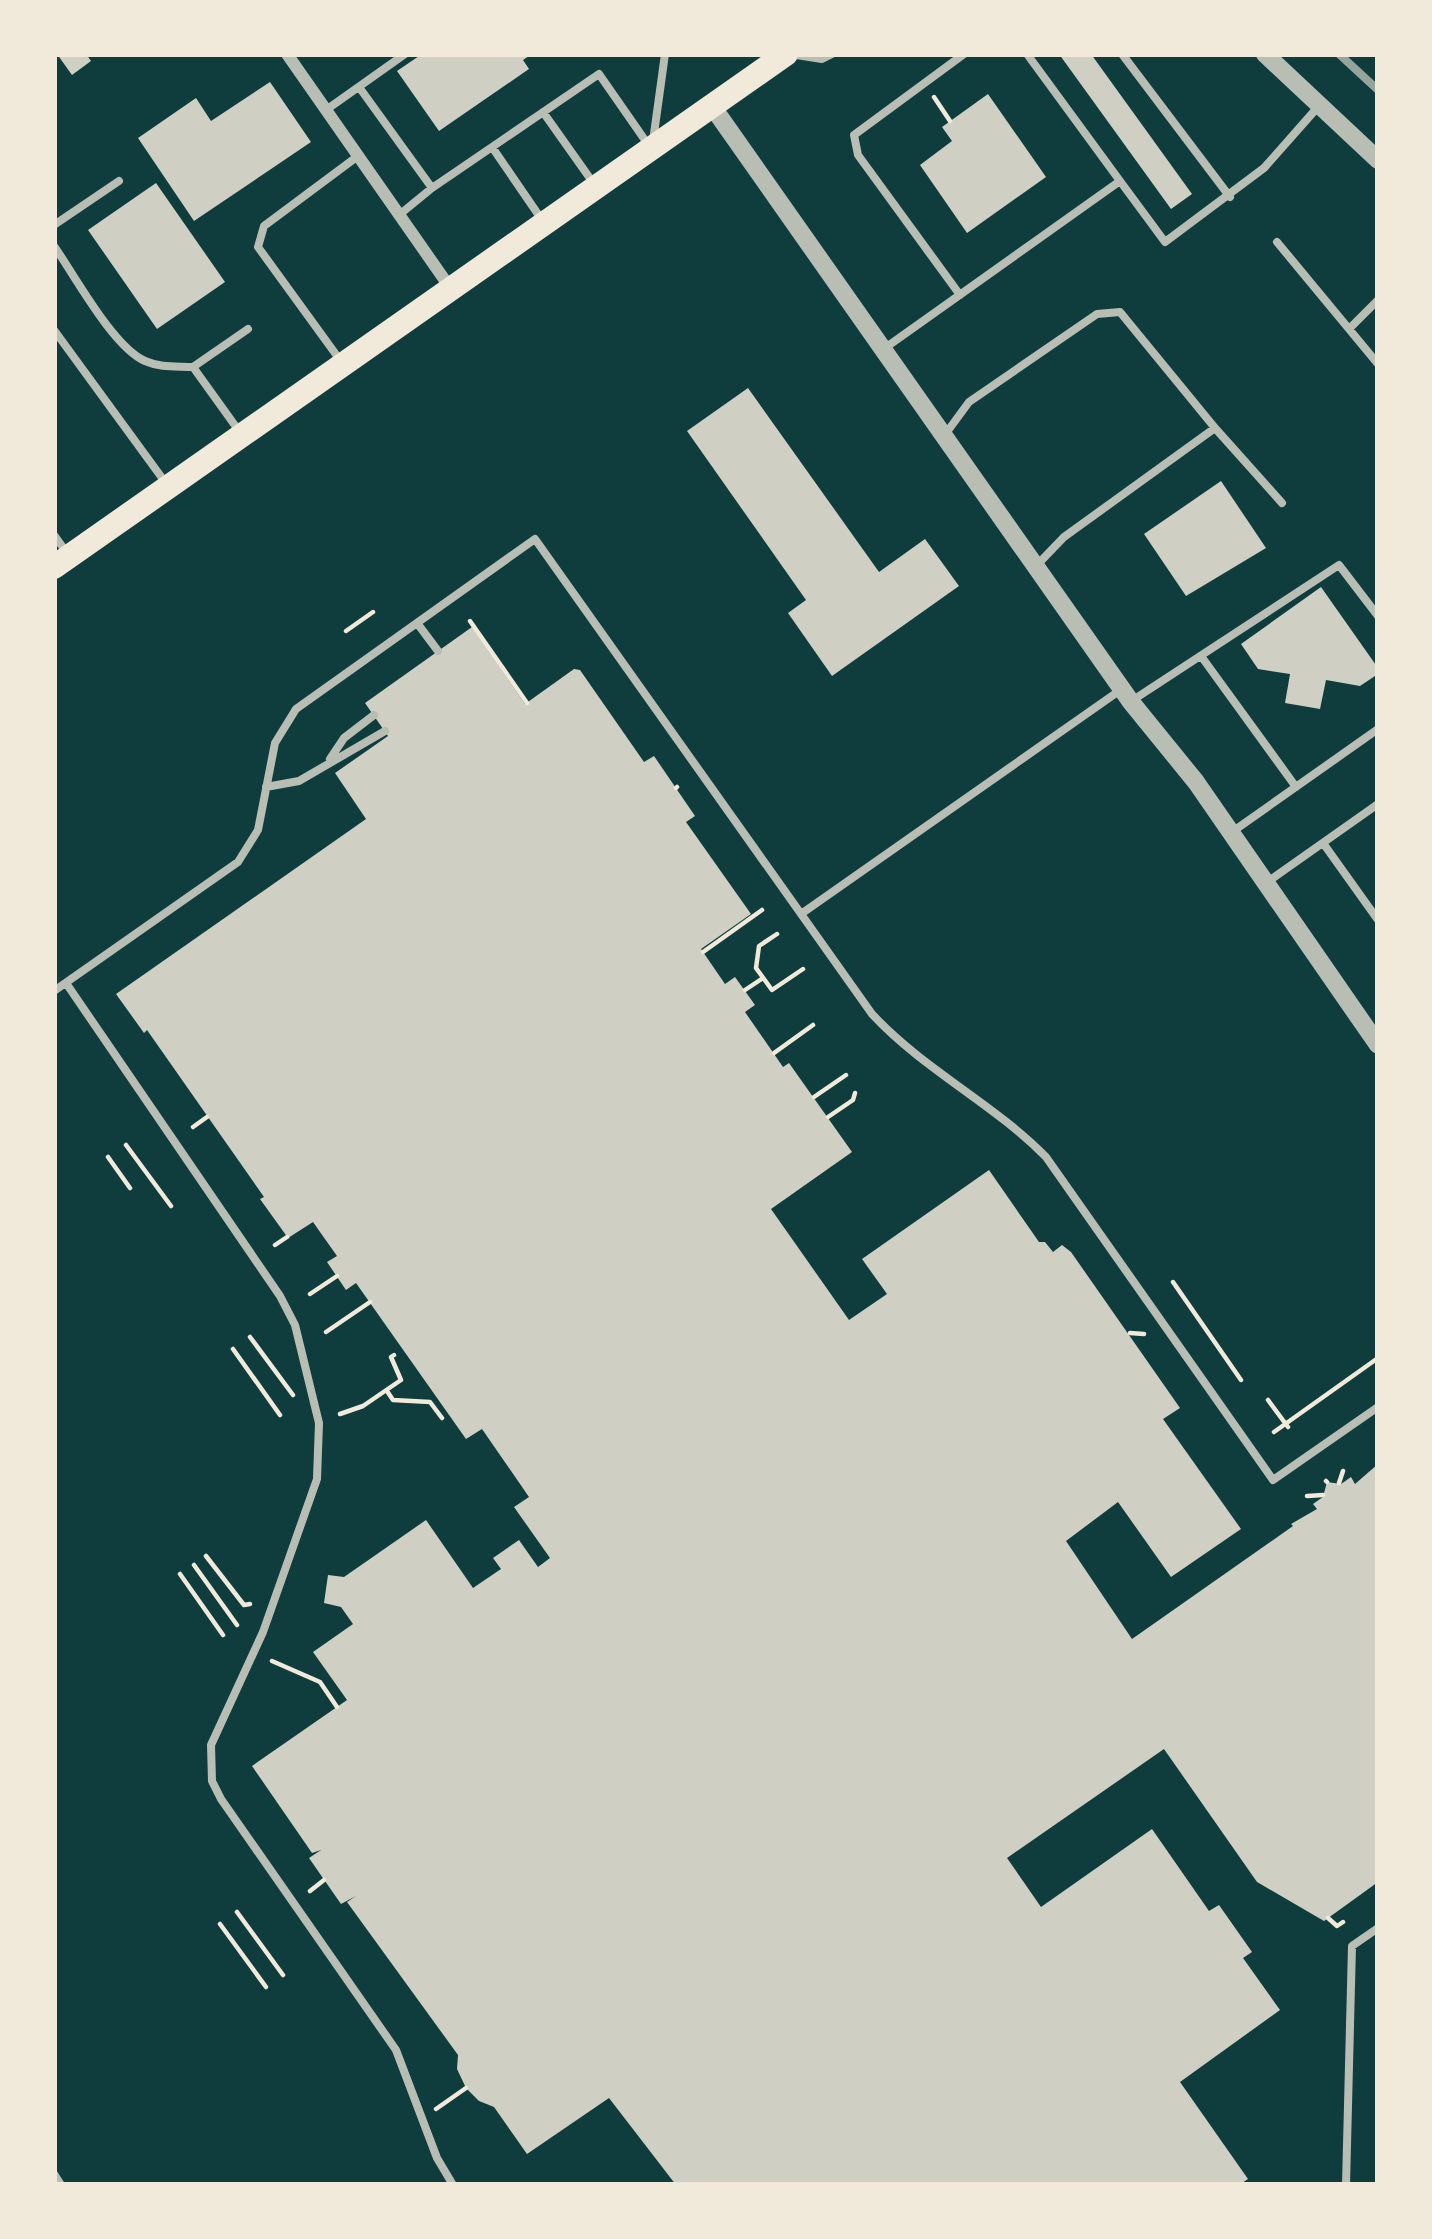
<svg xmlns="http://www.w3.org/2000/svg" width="1432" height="2239" font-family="'Times New Roman',serif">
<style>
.building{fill:#cfcfc3}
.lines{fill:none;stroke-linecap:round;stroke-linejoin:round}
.path{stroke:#f1e9da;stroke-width:4.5}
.service{stroke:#b8beb3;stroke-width:8}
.minor{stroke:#b8beb3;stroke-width:12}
.tertiary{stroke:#b8beb3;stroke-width:18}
.primary{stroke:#f1e9da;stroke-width:24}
.rail{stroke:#97a49c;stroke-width:8}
</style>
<rect width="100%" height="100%" fill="#0f3d3e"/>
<!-- building -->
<path class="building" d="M57,54H86L91,61L72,75Z
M422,54H532L523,60L529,69L439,131L397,71Z
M1059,54H1091L1192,194L1171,209Z
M270,82L311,142L194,221L138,138L196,98L211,121Z
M988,94L1046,177L967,233L920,165L952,141L942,127Z
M156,183L225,282L157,329L88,230Z
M748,388L879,572L925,539L959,586L832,676L788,613L806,600L687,431Z
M1221,481L1266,548L1186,596L1144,534Z
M1321,587L1378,668V674L1360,686L1326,680L1320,709L1285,703L1290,674L1258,669L1241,644Z
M472,627L525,704L574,669L580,670L644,762L654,756L695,816L686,822L751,914L701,949L725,984L735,977L755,1005L745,1012L783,1067L789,1063L852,1152L771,1209L849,1320L887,1294L862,1259L989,1170L1039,1242H1045L1053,1252L1062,1245L1071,1252L1180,1408L1163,1419L1241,1529L1171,1577L1118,1502L1066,1541L1132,1639L1293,1526L1291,1524L1317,1509L1313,1504L1323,1497L1327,1482L1341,1484L1351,1477L1355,1484L1378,1464V1882L1324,1921L1257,1882L1164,1749L1007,1858L1041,1907L1152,1829L1209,1911L1219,1905L1252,1952L1243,1958L1280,2010L1180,2082L1248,2179L1239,2185H676L609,2098L527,2154L494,2107L479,2101L466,2088L457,2069L458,2055L347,1902L356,1896L341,1904L309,1858L321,1850L312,1853L252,1766L347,1700L313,1652L353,1624L341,1607L324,1603L328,1575L344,1577L426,1520L473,1588L501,1569L493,1558L519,1540L538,1567L550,1558L514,1507L529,1497L482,1429L466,1439L356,1283L346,1290L327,1262L337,1256L313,1222L288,1238L260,1199L264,1197L147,1030L144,1033L116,994L366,819L335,773L388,736L365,703Z"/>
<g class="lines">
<!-- path -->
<path class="path" d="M934,97L950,121
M470,621L527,703
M346,631L373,612
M676,788L677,787
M777,934L759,946L756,968L772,990L803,969
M703,952L762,910
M745,990L763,978
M774,1053L813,1025
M814,1097L846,1075
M828,1117L853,1100L855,1093
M193,1127L207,1117
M126,1145L171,1206
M108,1157L130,1188
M275,1245L287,1237
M1173,1282L1241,1380
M310,1294L337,1276
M326,1332L370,1302
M1130,1333L1144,1334
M250,1337L293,1395
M233,1349L280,1415
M387,1391L393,1400L430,1402L442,1418
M1268,1400L1288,1427
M340,1414L363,1406L401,1380L391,1357L394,1355
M1274,1432L1378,1358
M1326,1481L1327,1482
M1339,1483L1343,1471
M1307,1496L1323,1495
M206,1556L244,1605L250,1604
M194,1565L237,1625
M180,1574L223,1635
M272,1661L320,1682L337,1707
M310,1891L324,1880
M237,1912L283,1975
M1328,1918L1337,1926L1343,1922
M220,1924L266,1987
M436,2109L466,2088"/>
<!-- service -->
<path class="service" d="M790,54L822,59L832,54
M1122,54L1230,197
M359,87L432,188L599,74L647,143
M326,110L405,54
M543,112L594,184
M653,141L665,54
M492,147L542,220
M1120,181L1165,242L1264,168L1317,108
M399,215L432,188
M54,225L119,181
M1277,242L1378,364
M54,246C75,276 113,347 145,361C161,368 176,366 193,367L239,431
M960,295L858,155L854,135L964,54
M1349,329L1378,300
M54,330L165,482
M885,348L1120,181L1027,54
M340,360L258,247L264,226L358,156
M193,367L248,329
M1215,428L1282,503
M944,436L969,402L1097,314L1120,312L1215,428L1064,537L1037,565
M54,535L67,553
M417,623L438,651
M1201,656L1296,787
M1133,700L1339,565L1378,616
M330,759L344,738L374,715
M266,787L299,781L385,731
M1232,832L1378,729
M1323,843L1378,920
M1266,883L1378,804
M801,914L1119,691
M66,983L280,1296L295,1325L319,1423L317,1479L263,1632L211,1745L212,1781L221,1799L396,2050L437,2158L453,2185
M54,991L238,862L258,830L275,743L296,709L535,539L872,1014C924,1070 993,1103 1046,1157L1273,1480L1378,1407
M54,2174L61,2185
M1346,2185L1352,1946L1378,1928"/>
<!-- minor -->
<path class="minor" d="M287,54L451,289"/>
<!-- tertiary -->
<path class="tertiary" d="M1265,54L1378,160
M712,106L1131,702L1196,782L1378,1045"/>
<!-- primary -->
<path class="primary" d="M54,567L786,54"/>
<!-- rail -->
<path class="rail" d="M1339,54L1378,90"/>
</g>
<!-- border -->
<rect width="1432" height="2239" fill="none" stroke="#f1e9da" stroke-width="114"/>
</svg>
